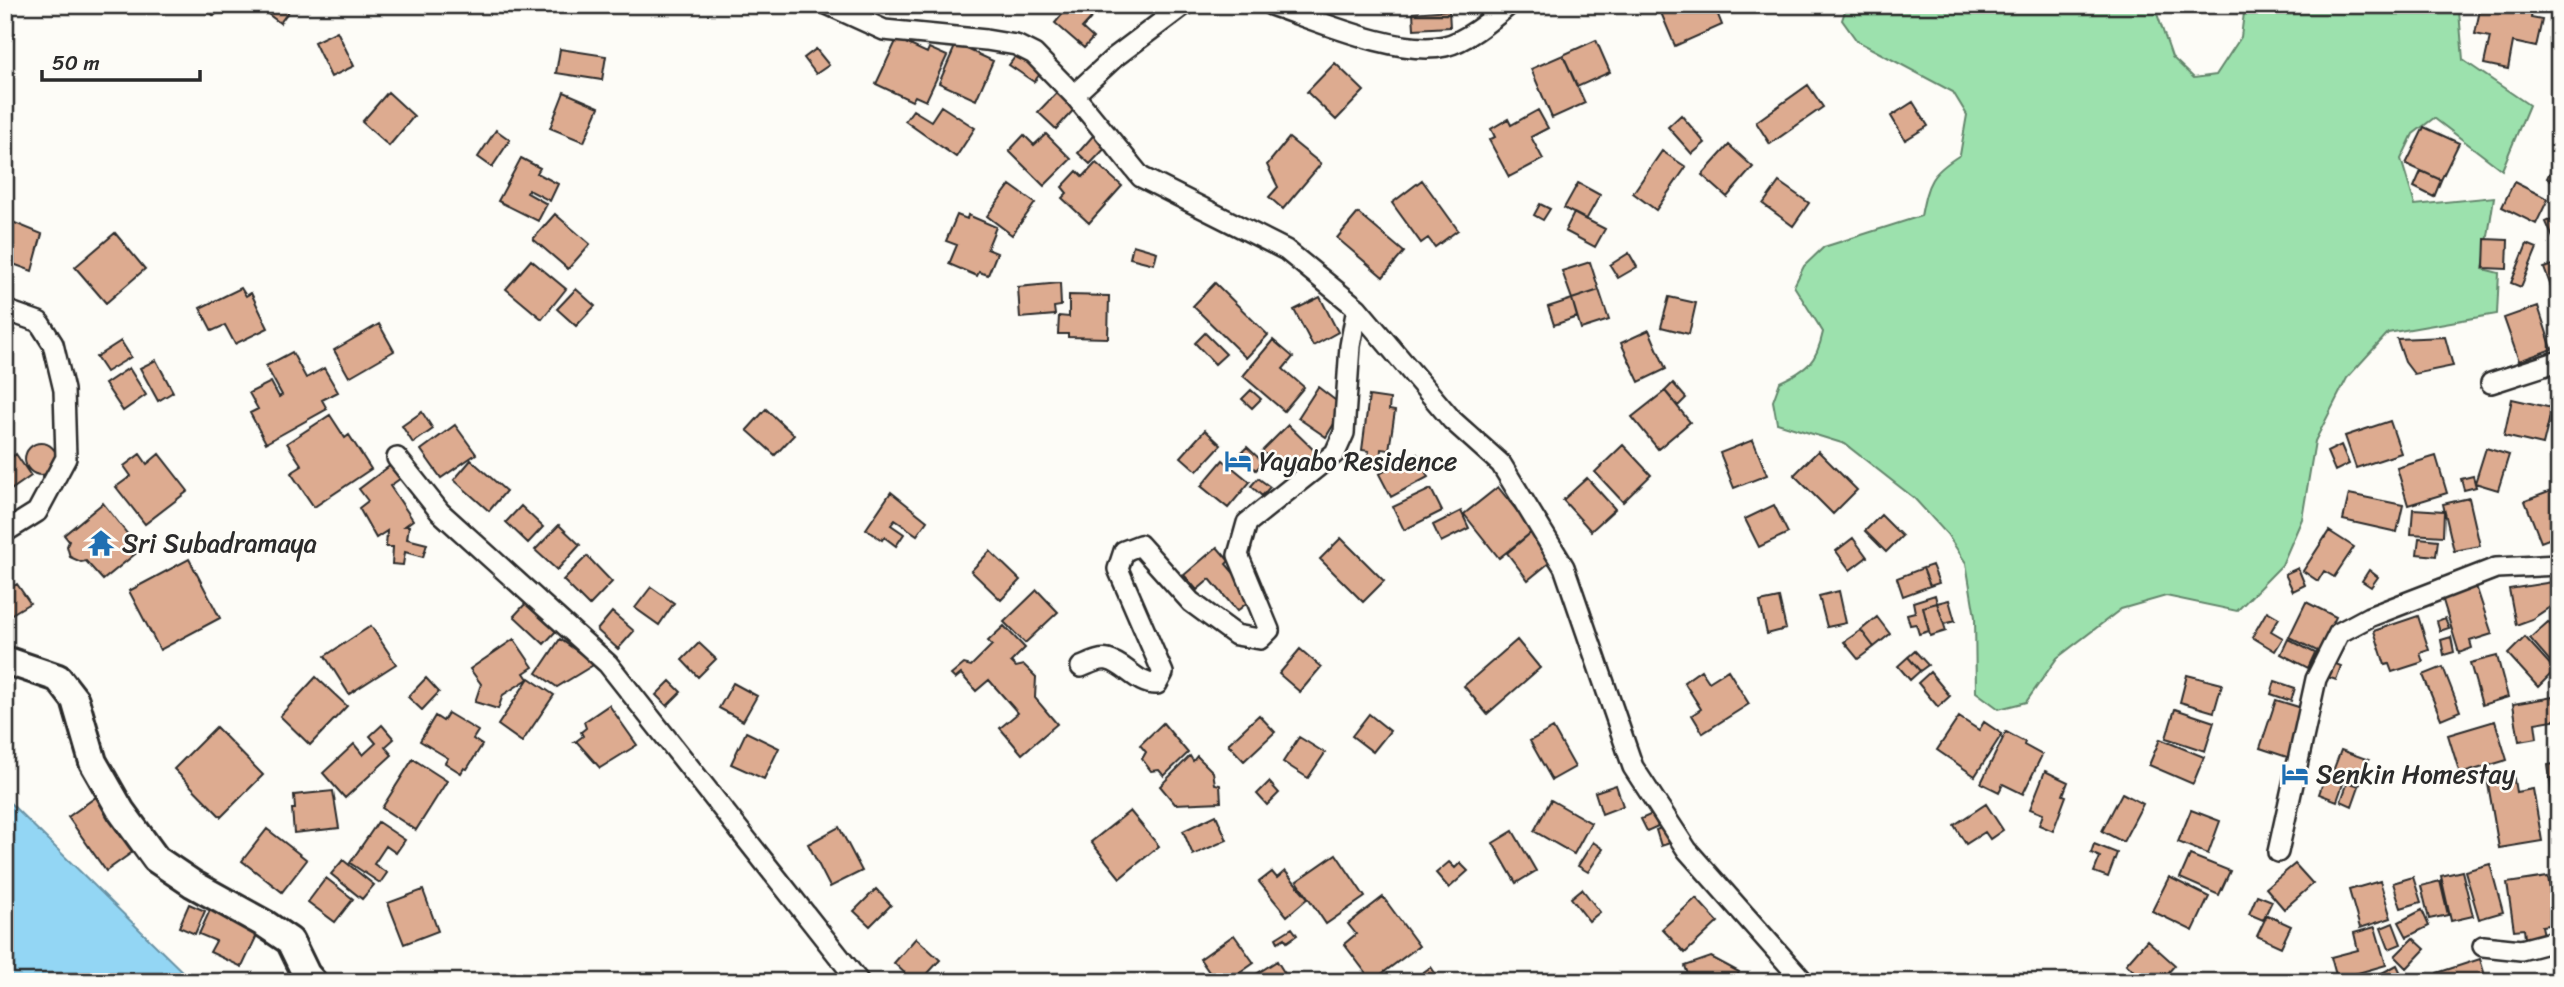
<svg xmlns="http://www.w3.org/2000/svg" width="2564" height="987" font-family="Sriracha,sans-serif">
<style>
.green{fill:#9ce1ad;stroke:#64866c;stroke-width:2}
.water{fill:#93d6f4;stroke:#6992a4;stroke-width:2}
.building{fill:#ddab90;stroke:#2b2b2b;stroke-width:2}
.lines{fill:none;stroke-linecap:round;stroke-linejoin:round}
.street-casing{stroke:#2b2b2b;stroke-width:24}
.secondary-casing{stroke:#2b2b2b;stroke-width:32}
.street{stroke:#fdfcf7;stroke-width:19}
.secondary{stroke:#fdfcf7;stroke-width:26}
.labels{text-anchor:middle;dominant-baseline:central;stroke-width:5;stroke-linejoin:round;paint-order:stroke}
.poi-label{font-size:26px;fill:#2b2b2b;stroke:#fdfcf7;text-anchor:start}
</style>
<rect width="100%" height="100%" fill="#fdfcf7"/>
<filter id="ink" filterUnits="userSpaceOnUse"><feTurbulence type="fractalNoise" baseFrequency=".0143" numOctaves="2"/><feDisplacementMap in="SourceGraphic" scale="14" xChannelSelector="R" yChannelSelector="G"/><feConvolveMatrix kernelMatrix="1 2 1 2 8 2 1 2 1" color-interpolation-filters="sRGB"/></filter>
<g filter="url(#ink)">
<!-- green -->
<path class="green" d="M1847,5H2154L2172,57L2194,78L2216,75L2241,37L2245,5H2463L2459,11L2463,60L2529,105L2502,170L2434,118L2413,134L2401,159L2415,205L2494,197L2483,269L2499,273L2497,314L2388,333L2347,378L2315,441L2302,519L2282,565L2237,611L2166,596L2121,609L2057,658L2026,702L1999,709L1976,692L1975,617L1966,563L1947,534L1914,498L1845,444L1777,423L1773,401L1780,382C1808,368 1816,364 1823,332L1794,286L1804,266L1824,247L1921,216C1928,181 1930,174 1960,155L1967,115L1953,92L1857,41L1842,20Z"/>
<!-- water -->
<path class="water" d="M5,798L193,982H5Z"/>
<!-- building -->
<path class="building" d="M203,5H224L214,16Z
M256,5H293L280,23Z
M976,5H1005V9L976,8Z
M1070,5H1082L1094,15L1082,28L1093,38L1084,48L1055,23Z
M1666,5H1714L1722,25L1675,46L1659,8Z
M2481,5H2533L2531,18L2542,20L2536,47L2513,42L2508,69L2484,64L2490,37L2475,34Z
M1449,10L1450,27L1414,29L1413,13Z
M337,31L354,66L331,77L314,42Z
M897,39L927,53L929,48L947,56L926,101L915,96L912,101L876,84Z
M1596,40L1610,72L1577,87L1563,55Z
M956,44L993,61L976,100L939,83Z
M560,49L606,56L602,80L556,73Z
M816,49L829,65L816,74L804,58Z
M1021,49L1045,67L1034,82L1009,65Z
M1563,55L1585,103L1552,118L1531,69Z
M1335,63L1364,91L1336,120L1307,92Z
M1808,85L1823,107L1770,144L1756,122Z
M1061,88L1079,104L1056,129L1038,112Z
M388,92L414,116L389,146L362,122Z
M564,92L599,107L584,142L550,128Z
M1913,102L1928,126L1905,140L1891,116Z
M941,106L975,128L956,157L905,121L913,110L931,121Z
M1538,110L1548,128L1531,137L1543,159L1509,177L1489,140L1495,137L1491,129L1508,119L1511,125Z
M1681,115L1705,143L1692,154L1668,127Z
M2424,127L2459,143L2441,180L2406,164Z
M496,130L510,140L492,167L478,157Z
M1098,130L1111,142L1090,164L1078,153Z
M2556,131H2559V184L2547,178L2558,156Z
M1046,134L1071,159L1044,186L1009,151L1024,135L1034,145Z
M1289,138L1321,164L1283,209L1269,197L1278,187L1267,165Z
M2556,139L2558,156L2551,157L2550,140Z
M1729,145L1753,167L1727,197L1702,175Z
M1662,151L1686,167L1656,210L1633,193Z
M521,158L540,168L537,173L558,184L550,201L529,190L527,193L547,204L538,221L498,201Z
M1096,163L1122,186L1089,223L1062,198L1067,193L1062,187L1077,171L1083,177Z
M2421,171L2441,180L2434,197L2414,187Z
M1422,180L1458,230L1435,247L1428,238L1421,243L1392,203Z
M1779,182L1809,203L1793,226L1763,204Z
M2514,182L2548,199L2536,224L2502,207Z
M1578,183L1600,195L1586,220L1564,208Z
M1010,185L1035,203L1012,235L987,216Z
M1540,204L1550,209L1543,220L1534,215Z
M1358,213L1404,252L1383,277L1337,238Z
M1574,213L1605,229L1595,247L1565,231Z
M555,214L590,244L568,269L533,239Z
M957,215L967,219L968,215L996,227L987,249L997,253L988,275L979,272L977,276L949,264L957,245L946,241Z
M2559,216V237L2554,240L2546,222Z
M5,219L42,234L32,271L5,261Z
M115,233L145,269L106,303L75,267Z
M2485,239L2508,240L2507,269L2484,268Z
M2527,244L2537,248L2521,287L2511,283Z
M1133,245L1157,252L1154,264L1130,258Z
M1629,253L1637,267L1618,278L1610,265Z
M531,260L566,289L542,319L506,289Z
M1590,262L1599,290L1572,299L1562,271Z
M2559,263V308L2544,268Z
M1060,283L1061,306L1054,307L1055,315L1020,318L1018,287Z
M1215,283L1268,335L1246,358L1193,306Z
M241,288L246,296L251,293L268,328L235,344L225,325L212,331L200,308Z
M576,289L595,306L576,326L557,309Z
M1599,290L1609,320L1581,329L1572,299Z
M1069,295L1109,296L1108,338L1068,337V334H1058L1059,316L1069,317Z
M1320,297L1338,332L1313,346L1294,310Z
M1669,297L1696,303L1689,334L1661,327Z
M1572,299L1577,317L1554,325L1548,307Z
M2538,306L2552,349L2519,361L2504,318Z
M379,324L394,351L349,377L334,350Z
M1649,330L1666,369L1639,382L1621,343Z
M1205,333L1226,354L1215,364L1195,343Z
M2445,337L2453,366L2414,374L2405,362L2397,339Z
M1273,340L1293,357L1283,369L1304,387L1284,411L1243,376Z
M121,341L131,357L106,372L96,357Z
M292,352L306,378L324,368L338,392L322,400L327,409L266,443L250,413L258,409L249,393L271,382L279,397L282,395L266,366Z
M156,360L173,392L158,401L140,368Z
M129,368L146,395L123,411L105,384Z
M2557,380H2559V415L2555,411L2553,393Z
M1673,383L1686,398L1678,406L1665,391Z
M1318,387L1344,407L1326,437L1298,418Z
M1251,390L1261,399L1252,408L1242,399Z
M1665,391L1690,422L1658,449L1632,417Z
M1369,396L1390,399L1389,410L1395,411L1389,450L1381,449L1380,461L1367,460L1369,451L1362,450Z
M2512,399L2552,408L2543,445L2504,436Z
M766,409L794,435L775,455L747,430Z
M422,412L433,429L413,443L402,426Z
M330,415L345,438L349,435L371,469L314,507L291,473L302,466L287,443Z
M2390,421L2401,453L2356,468L2345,436Z
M455,425L476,454L441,478L421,450Z
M1288,425L1320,456L1294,483L1262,451Z
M1205,430L1221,445L1197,471L1181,457Z
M1753,440L1767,475L1734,488L1720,453Z
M25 459a16 16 0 1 1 32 0a16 16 0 1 1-32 0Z
M1623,445L1651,475L1623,502L1595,472Z
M2341,445L2349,464L2335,471L2327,452Z
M1247,447L1263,462L1256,470L1239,455Z
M2486,448L2509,455L2498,490L2475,483Z
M1818,451L1857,490L1833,514L1794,475Z
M16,454L31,476L5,494V462Z
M140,454L147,464L159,454L188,491L145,524L116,487L131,476L124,466Z
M1417,454L1428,477L1391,497L1379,474Z
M2436,456L2447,493L2408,505L2397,468Z
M471,460L506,491L489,511L454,480Z
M1223,460L1250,482L1228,508L1201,486Z
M391,465L401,478L390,486L413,520L405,526H409L407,539L427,544L423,557L405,552L403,565L392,564L393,547H386L387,531L376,538L359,508L368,501L359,489Z
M2473,476L2476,487L2464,490L2461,479Z
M1258,478L1270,487L1262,496L1251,486Z
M1587,478L1615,509L1591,531L1563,500Z
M1498,487L1533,531L1499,558L1464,514Z
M2559,488V535L2541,542L2525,501Z
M1431,489L1442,511L1404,530L1393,507Z
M891,492L927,521L917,535L895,520L891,525L904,534L896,546L884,537L882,540L866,529Z
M2349,494L2403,505L2397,532L2343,520Z
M2469,498L2480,546L2454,551L2443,504Z
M103,503L140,550L103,580L86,561L81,562L70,557L67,546L69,541L64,535Z
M1774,505L1788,533L1759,547L1745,519Z
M521,506L543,527L528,543L506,522Z
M2413,509L2444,511L2443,536L2411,534Z
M1461,511L1469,528L1441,542L1433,525Z
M1881,515L1902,536L1886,552L1865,531Z
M559,525L580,545L557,570L535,550Z
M1533,531L1555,558L1528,580L1507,553Z
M2329,531L2354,547L2334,577L2324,571L2318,581L2303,571Z
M1341,538L1384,581L1363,602L1320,559Z
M1853,538L1867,557L1850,570L1836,551Z
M2419,538L2438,540L2436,556L2417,554Z
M1217,547L1229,561L1226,564L1254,597L1237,611L1210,579L1197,590L1184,575Z
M990,551L1020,580L1001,600L971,571Z
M587,556L612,582L589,606L563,580Z
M189,559L220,618L160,650L129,591Z
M1932,565L1939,583L1930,586L1923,568Z
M1923,568L1930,586L1903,596L1897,578Z
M2298,568L2305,585L2293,591L2285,574Z
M2369,570L2378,577L2371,587L2362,581Z
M2559,581V601L2532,619L2516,625L2509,589Z
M2475,583L2492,634L2470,641L2472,648L2459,653L2441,594Z
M17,584L30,603L10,615L5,608V591Z
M651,587L674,603L659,625L635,608Z
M1037,590L1058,612L1025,643L1004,622Z
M1839,591L1846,623L1827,627L1819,596Z
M1935,595L1937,603L1923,607L1929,631L1919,634L1916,624L1910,625L1907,614L1915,612L1913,602Z
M1779,598L1786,629L1767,634L1760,602Z
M1949,600L1955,621L1944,624L1937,603Z
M527,602L557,630L544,644L514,616Z
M2306,602L2336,617L2319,652L2289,637Z
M1937,603L1946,631L1930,636L1923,607Z
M2267,611L2279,618L2271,631L2283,638L2275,651L2252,637Z
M612,612L634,631L618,649L597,630Z
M2418,616L2429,650L2420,653L2423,662L2392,672L2389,664L2385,665L2374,631Z
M1877,617L1890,634L1874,647L1861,630Z
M2445,618L2449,628L2440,631L2437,621Z
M2548,622L2559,635V664L2555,667L2530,638Z
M371,626L396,664L349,694L325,656Z
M1004,626L1025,648L1011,662L1016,667L1024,665L1036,677L1035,698L1057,724L1022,754L1000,728L1018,713L989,680L976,691L961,674L955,679L951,675L964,664L971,666L992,645L988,641Z
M1861,630L1874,647L1858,659L1844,642Z
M2451,637L2454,652L2444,655L2441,640Z
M2525,637L2555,670L2538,687L2508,654Z
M514,639L533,667L524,673L528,679L503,695L498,709L475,702L481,684L470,669Z
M560,639L595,664L557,687L537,673Z
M2288,639L2315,653L2308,668L2281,654Z
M1517,640L1540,668L1487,714L1464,686Z
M699,643L716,659L698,677L682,660Z
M1300,649L1321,667L1300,692L1279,674Z
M1915,651L1928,665L1920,671L1908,657Z
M2497,656L2508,697L2482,705L2470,663Z
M1908,657L1920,671L1910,680L1898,666Z
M2328,661L2341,666L2336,680L2322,675Z
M2443,667L2460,711L2441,719L2423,675Z
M1701,670L1709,682L1728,670L1749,704L1703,733L1692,715L1701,709L1684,682Z
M1930,672L1950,696L1938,707L1918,683Z
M2187,675L2222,684L2214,712L2180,702Z
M316,677L347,706L310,745L280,716Z
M426,678L439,692L422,710L408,697Z
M529,678L554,695L522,742L498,725Z
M670,681L681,692L667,706L656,695Z
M2275,681L2295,688L2291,701L2271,694Z
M733,683L757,696L743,721L719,708Z
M2559,696V719L2535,723L2537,738L2519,741L2513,704Z
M2276,700L2305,709L2290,758L2260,748Z
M609,705L637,745L600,768L577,742H575L583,736L581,732L586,728L584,722Z
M2175,709L2214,722L2205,751L2166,738Z
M448,713L478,731L473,739L482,745L467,769L464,768L461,773L445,763L448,758L420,741L435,716L443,721Z
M1369,714L1390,731L1373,752L1352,736Z
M1259,715L1275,732L1244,761L1228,744Z
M1959,717L1979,730L1984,722L2002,734L1975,776L1937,750Z
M2495,721L2507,760L2460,774L2448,735Z
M1163,723L1188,753L1164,776L1159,770L1151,771L1142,759L1146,752L1140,745Z
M382,725L394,739L385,747L392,755L345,798L323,773L354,744L363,755L376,743L370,736Z
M216,727L263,775L221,817L174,769Z
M1553,728L1575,767L1552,780L1530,741Z
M746,732L779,748L764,779L731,764Z
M2006,732L2025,742L2024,745L2042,755L2023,794L2003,784L1999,792L1981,783Z
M1299,737L1325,753L1308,778L1283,762Z
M2160,739L2204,757L2193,784L2149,765Z
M2341,750L2369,760L2360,784L2345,778L2337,801L2319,794L2328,769L2333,771Z
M1190,756L1193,761L1197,756L1213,772L1215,784L1220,785L1221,802L1175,804L1160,786Z
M413,759L447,781L416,830L382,808Z
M2559,763V822L2556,823L2548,765Z
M2045,771L2068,782L2063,795L2066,796L2053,831L2039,825L2043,814L2030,809Z
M2513,774L2516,792L2533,789L2542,841L2499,848L2487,778Z
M1269,782L1279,793L1267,805L1257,794Z
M2348,782L2359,786L2352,806L2341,801Z
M1616,785L1623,806L1602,814L1595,792Z
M333,791L339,828L294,833L292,809H295L294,795Z
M103,792L141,846L106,871L68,817Z
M2122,793L2143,804L2123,842L2102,831Z
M1551,800L1591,823L1574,854L1534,831Z
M1986,804L2003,830L1990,839L1985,832L1966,844L1954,825Z
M2191,810L2220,821L2208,854L2178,842Z
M1130,811L1159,846L1120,878L1091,842Z
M1652,814L1658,826L1647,831L1641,819Z
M1216,815L1227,840L1193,855L1183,831Z
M378,822L405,840L396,853L386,846L374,864L387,873L380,883L350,863Z
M1670,824L1676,841L1661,846L1656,830Z
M839,827L862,871L830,887L808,844Z
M267,829L307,860L282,892L242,861Z
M1513,831L1536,871L1516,883L1493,843Z
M1593,842L1603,849L1588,872L1578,866Z
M2094,844L2117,853L2108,877L2094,872L2100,857L2091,853Z
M1336,854L1365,897L1326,924L1297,881Z
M2190,855L2230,871L2219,895L2180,878Z
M343,860L374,885L362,899L331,874Z
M1449,862L1455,868L1460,863L1468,871L1449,888L1436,873Z
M2295,864L2313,884L2284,909L2266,888Z
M2490,864L2503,912L2479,919L2465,871Z
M1285,871L1308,898L1287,916L1259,882L1272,872L1277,878Z
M2462,871L2473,916L2451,921L2441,876Z
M2169,877L2209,897L2193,931L2152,911Z
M2413,877L2421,902L2401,908L2393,883Z
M2548,877L2556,924L2542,926L2544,935L2525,938L2524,929L2514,930L2507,883Z
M326,878L353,899L335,922L308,902Z
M2380,881L2391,918L2360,928L2349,890Z
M2440,881L2448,915L2429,919L2421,886Z
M876,889L891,905L870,926L854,911Z
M1582,889L1600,912L1589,921L1571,898Z
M423,890L438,931L404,944L388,903Z
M2257,895L2272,901L2263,920L2249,914Z
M1383,897L1419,946L1372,981L1344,944L1356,934L1348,924Z
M1696,898L1718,922L1685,953L1662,929Z
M189,904L205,911L195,934L179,927Z
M210,910L258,933L242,967L210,952L216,941L199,934Z
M2422,910L2429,926L2407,937L2399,922Z
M2267,915L2291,926L2281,947L2257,936Z
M2393,923L2401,944L2389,949L2381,928Z
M2375,927L2386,965L2337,979L2331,957L2358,950L2354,933Z
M1292,928L1297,935L1287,942L1285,938L1278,942L1276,938Z
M1234,935L1254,963L1227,982H1216L1200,959Z
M916,938L940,960L920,982H914L894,963Z
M2413,938L2425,949L2407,968L2395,956Z
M2147,940L2175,965L2160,982H2146L2126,964Z
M1711,957L1739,972L1734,982H1691L1685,966Z
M2480,959L2487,982H2440L2437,973Z
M1277,961L1290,982H1244Z
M2397,965L2405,982H2365Z
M1431,967L1441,982H1409Z"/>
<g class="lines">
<defs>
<path id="street" d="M829,5L884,30L986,40L1016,45L1034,54L1074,95L1141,177L1286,250L1357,308L1452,420L1501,464L1564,567L1633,767L1687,850L1804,982
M1271,5C1316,20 1400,57 1445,46C1467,41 1492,19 1509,5
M1074,95L1115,57L1184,5
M5,310L39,322L53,344L64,390L66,458L37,512L5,532
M2491,383L2559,361
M397,458L440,512L608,664L859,982
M1081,667C1089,664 1099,658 1108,660C1126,664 1137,685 1157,684L1163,673L1118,569L1124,551L1140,545L1191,602L1236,635L1260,639L1269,630L1238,555L1247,523L1335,453L1344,433L1350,346L1357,308
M2278,852L2316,679L2339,633L2369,617L2496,568L2559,565
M2483,946L2521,950L2559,940"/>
<path id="secondary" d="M5,660L58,678L75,700L93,762L121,811L156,859L193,884L265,924L290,941L306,974L313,982"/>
</defs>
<!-- street casing -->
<use href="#street" class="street-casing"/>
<!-- secondary casing -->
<use href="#secondary" class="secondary-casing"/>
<!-- street -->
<use href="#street" class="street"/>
<!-- secondary -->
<use href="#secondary" class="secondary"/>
</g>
</g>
<!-- icons -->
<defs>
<symbol id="hotel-bare" viewBox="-9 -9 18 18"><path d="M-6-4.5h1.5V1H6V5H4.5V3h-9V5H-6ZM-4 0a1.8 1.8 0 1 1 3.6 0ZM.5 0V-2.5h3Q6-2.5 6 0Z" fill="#1f6fb2" stroke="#fdfcf7" stroke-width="2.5" paint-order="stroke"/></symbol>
<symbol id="temple-bare" viewBox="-9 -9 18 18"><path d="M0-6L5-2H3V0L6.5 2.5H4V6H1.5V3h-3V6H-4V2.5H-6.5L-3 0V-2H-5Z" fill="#1f6fb2" stroke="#fdfcf7" stroke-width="2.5" paint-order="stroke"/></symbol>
</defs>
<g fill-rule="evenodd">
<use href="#hotel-bare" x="1219" y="442" width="38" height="38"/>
<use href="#temple-bare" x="82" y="524" width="38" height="38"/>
<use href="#hotel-bare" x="2276" y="755" width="38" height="38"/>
</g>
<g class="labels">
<!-- poi labels -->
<g class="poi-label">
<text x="1259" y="461">Yayabo Residence</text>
<text x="122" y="543">Sri Subadramaya</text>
<text x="2316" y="774">Senkin Homestay</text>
</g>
</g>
<!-- margin -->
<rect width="2564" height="987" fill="none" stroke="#fdfcf7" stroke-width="28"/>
<rect x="14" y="14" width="2536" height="959" fill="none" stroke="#2b2b2b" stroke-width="2.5" filter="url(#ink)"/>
<!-- scale -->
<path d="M42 70v10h158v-10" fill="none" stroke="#2b2b2b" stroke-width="3.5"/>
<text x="52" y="70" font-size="21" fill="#2b2b2b" stroke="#fdfcf7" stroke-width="5" paint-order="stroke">50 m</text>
</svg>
